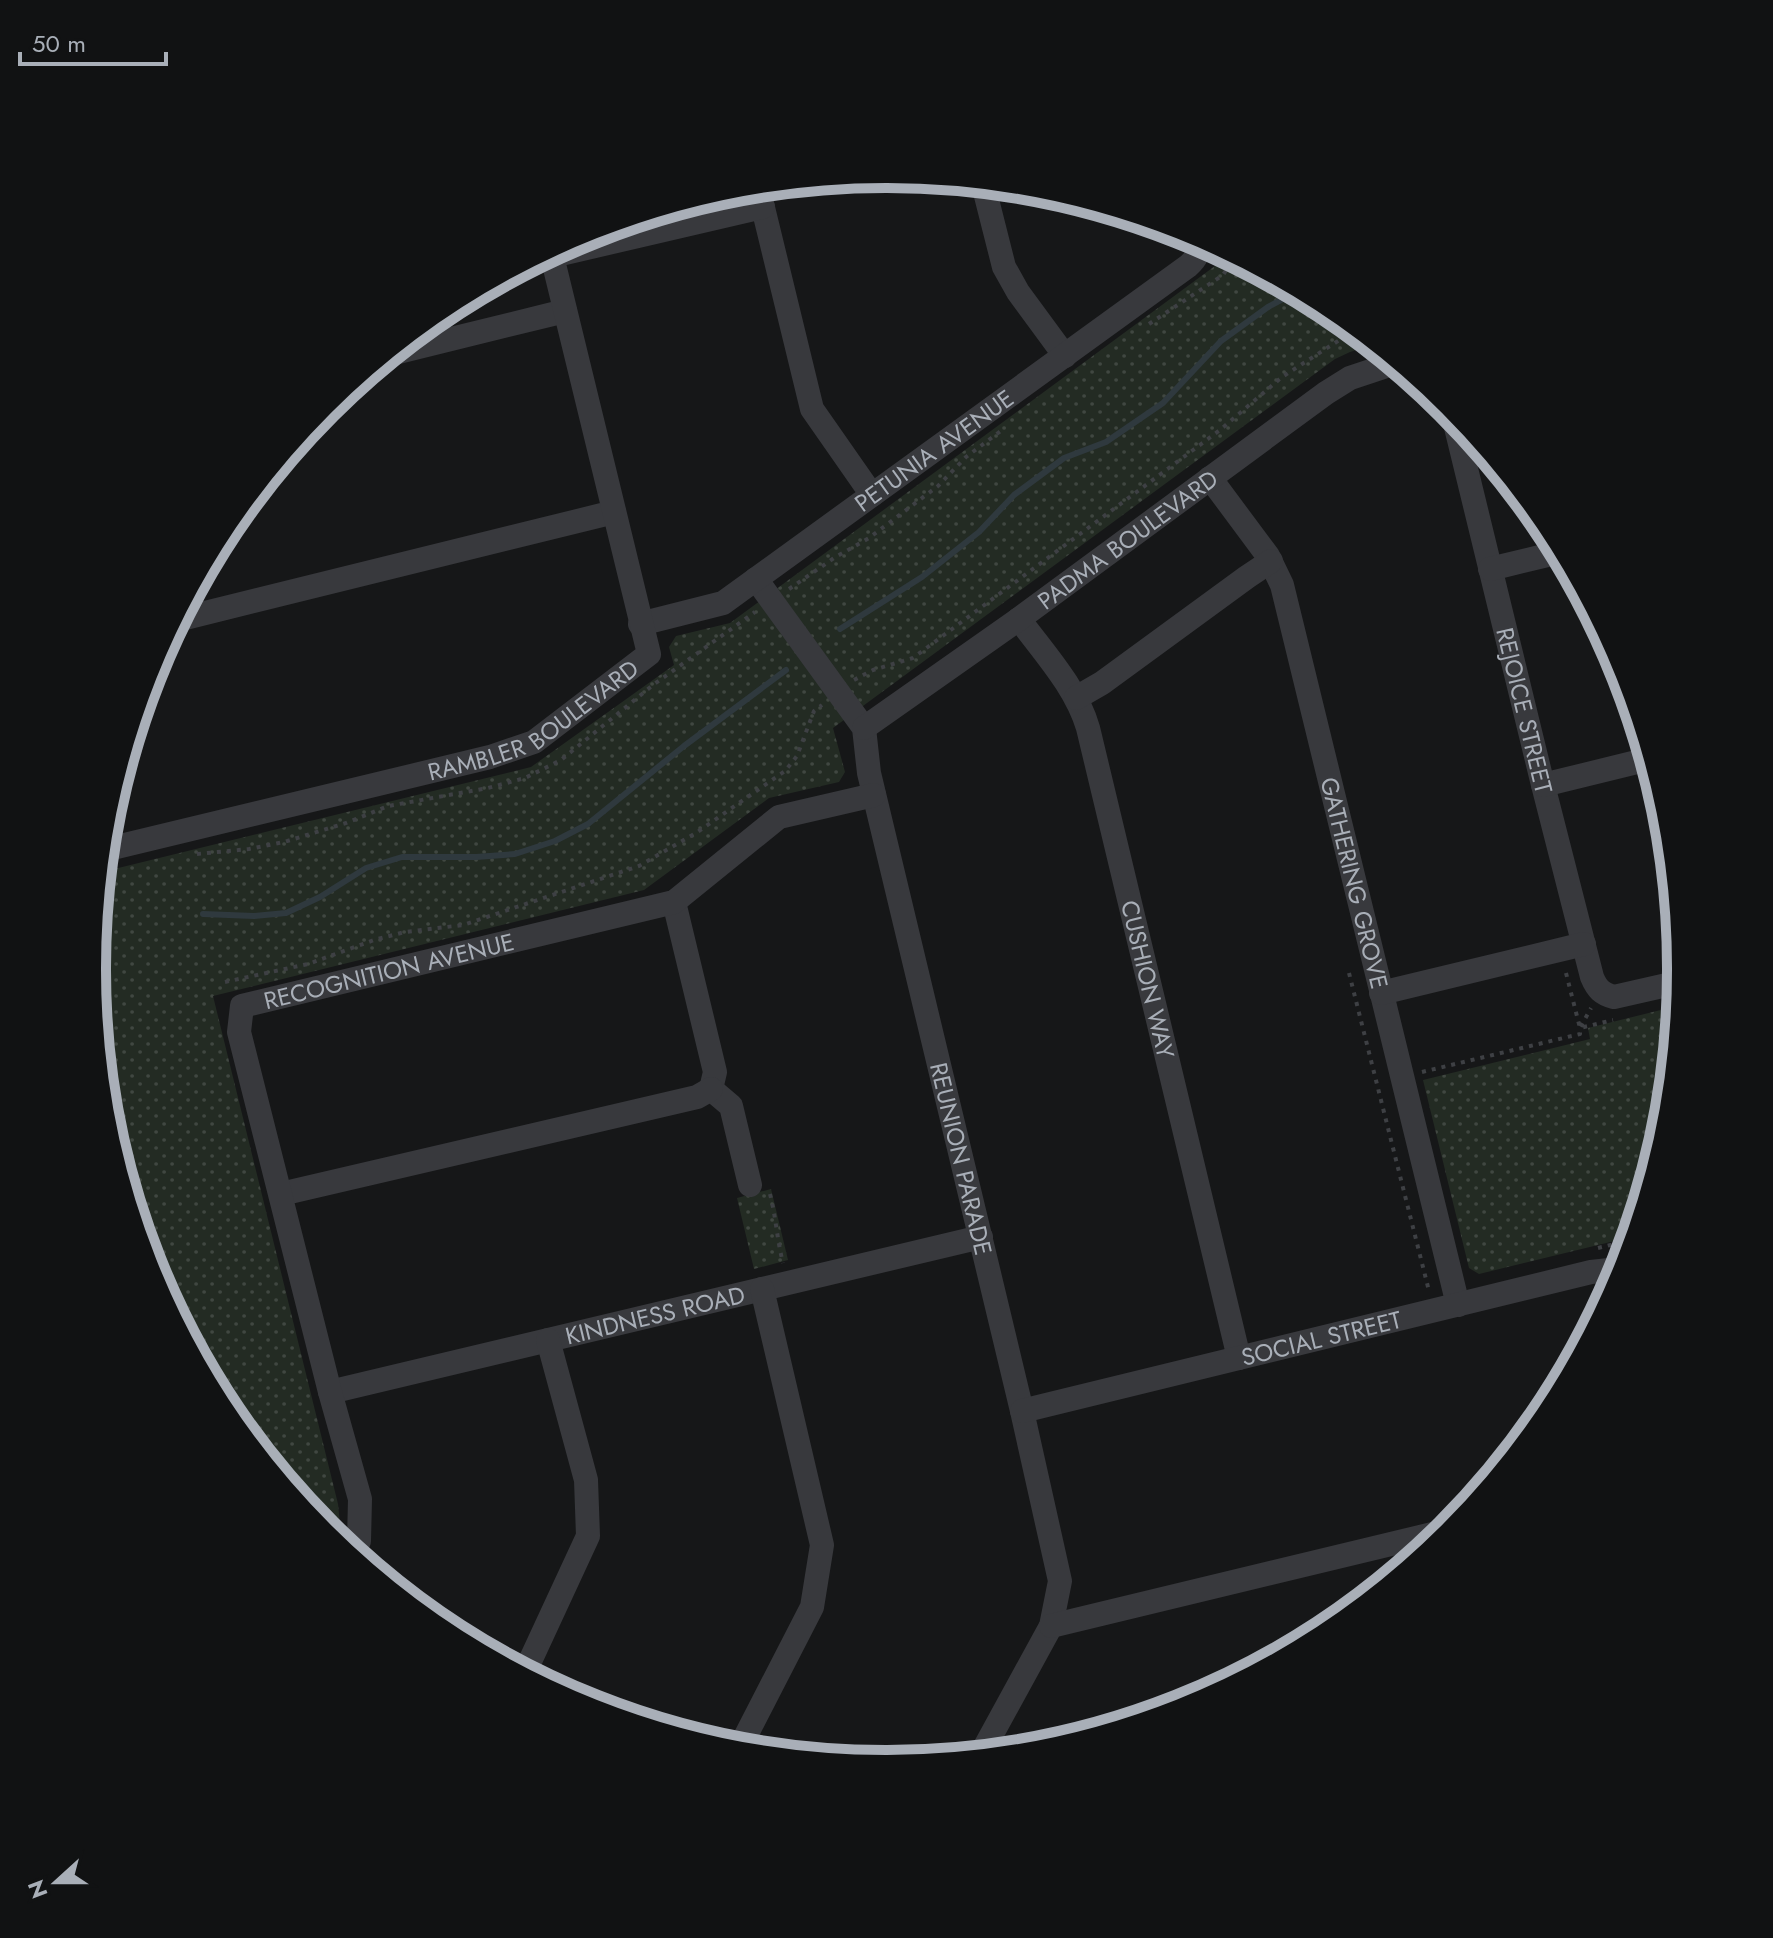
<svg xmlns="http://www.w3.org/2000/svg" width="1773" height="1938" font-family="Jost,sans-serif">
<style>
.grass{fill:url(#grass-dots)}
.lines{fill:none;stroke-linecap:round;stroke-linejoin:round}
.stream{stroke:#2f393e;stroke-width:6}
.path{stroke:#3e4044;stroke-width:4;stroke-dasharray:4 6;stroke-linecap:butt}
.minor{stroke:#38393d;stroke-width:24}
.labels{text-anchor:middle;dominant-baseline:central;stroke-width:6;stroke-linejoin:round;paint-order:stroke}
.street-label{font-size:24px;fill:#a9afb8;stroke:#111213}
.rim{fill:none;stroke:#a9afb8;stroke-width:10}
</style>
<defs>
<pattern id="grass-dots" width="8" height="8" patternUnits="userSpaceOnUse" patternTransform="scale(2)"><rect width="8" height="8" fill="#232b23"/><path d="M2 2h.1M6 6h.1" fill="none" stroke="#404741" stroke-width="1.8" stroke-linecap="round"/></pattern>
</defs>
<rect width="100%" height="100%" fill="#161718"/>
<!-- grass -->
<path class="grass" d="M1216,249L1328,309L1372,345L1350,352L1335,359L833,728L845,772L839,782L769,798L644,890L213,996L338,1504L340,1524L338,1542L324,1530L226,1410L152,1273L107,1124L92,969L102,872L531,767L674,665L669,647L676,636L730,623L1219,263Z
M1677,1006L1666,1124L1631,1237L1479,1274L1469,1268L1423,1080L1590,1039L1588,1028Z
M771,1189L788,1260L754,1269L737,1198Z"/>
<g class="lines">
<!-- stream -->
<path class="stream" d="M840,629L922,577L979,532L1014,495L1064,458L1106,442L1163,403L1221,341L1268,307L1296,292
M203,914L254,916L286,913L320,897L366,868L402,857H476L515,854L555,841L588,824L684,746L786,670"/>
<!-- path -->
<path class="path" d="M1149,324L1223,275L1234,258
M1424,387L1430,412
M789,589L834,558L869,538L938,486L966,457L1002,430
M854,680L873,670L913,658L1220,430L1282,377L1355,330
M197,854L249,849L284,842L346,823L388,806L488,788L525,778L561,760L653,685L755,612
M1349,973L1429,1291
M1566,973L1580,1028L1613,1020
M225,982L308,964L374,940L405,932L463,925L639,866L696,833L785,771L797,756L814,711L822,705
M1422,1072L1580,1034V1028L1591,1008
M770,1194C776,1217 777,1240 783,1263
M1598,1248L1631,1240
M1594,1294L1607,1299
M1451,1508L1471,1503"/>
<!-- minor -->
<g class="minor">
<path d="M983,184L1004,267L1018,292L1065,356"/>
<path d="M758,187L812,409L872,495"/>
<path d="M552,256L763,207"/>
<path d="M390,354L565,311"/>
<path id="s1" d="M1452,411L1543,785L1592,977C1597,989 1602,994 1614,997L1680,982"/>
<path id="s2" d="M1210,478L1268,556L1282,585L1458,1305"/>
<path d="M1490,569L1560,552"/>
<path id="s3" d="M756,579L864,728L869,773L1022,1411L1060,1581L1051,1626L981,1754"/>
<path id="s4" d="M1019,619C1044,653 1076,687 1088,728L1239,1358"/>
<path d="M177,620L614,512"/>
<path id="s5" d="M640,624L723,603L1188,266C1197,258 1200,252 1198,239"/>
<path d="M1076,698L1102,683L1247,577L1271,561"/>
<path id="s6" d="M864,728L1019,619L1326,393L1350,378L1395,363"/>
<path d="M1543,785L1649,759"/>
<path id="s7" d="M104,850L490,757L534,742L649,654L551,252"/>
<path d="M674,902L715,1072L711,1089"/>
<path d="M1381,993L1584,944"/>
<path d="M711,1089L731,1106L750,1185"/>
<path d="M281,1194L697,1097L711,1089"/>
<path id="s8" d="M330,1392L981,1237"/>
<path id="s9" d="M1022,1411L1591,1272L1609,1270L1620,1274"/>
<path id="s10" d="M353,1554L359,1541L360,1499L330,1392L239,1032L242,1006L674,902L779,817L874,795"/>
<path d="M1051,1626L1449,1530"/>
<path d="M525,1672L588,1536L586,1480L548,1340"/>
<path d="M739,1749L812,1607L822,1545L762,1289"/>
</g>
</g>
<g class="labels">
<!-- street labels -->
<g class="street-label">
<text stroke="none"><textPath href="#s5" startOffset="346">PETUNIA AVENUE</textPath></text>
<text stroke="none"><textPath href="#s6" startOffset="324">PADMA BOULEVARD</textPath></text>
<text stroke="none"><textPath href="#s1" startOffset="308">REJOICE STREET</textPath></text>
<text stroke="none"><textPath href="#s7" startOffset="452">RAMBLER BOULEVARD</textPath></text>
<text stroke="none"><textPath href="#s2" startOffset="436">GATHERING GROVE</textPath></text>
<text stroke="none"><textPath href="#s10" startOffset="716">RECOGNITION AVENUE</textPath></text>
<text stroke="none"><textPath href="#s4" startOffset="388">CUSHION WAY</textPath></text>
<text stroke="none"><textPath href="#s3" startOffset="626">REUNION PARADE</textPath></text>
<text stroke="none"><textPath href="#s8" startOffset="334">KINDNESS ROAD</textPath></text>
<text stroke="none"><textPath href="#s9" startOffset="308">SOCIAL STREET</textPath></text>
</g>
</g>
<!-- crop -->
<path d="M0 0H1773V1938H0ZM886 188H887A780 780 0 0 1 1667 968V970A780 780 0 0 1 887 1750H886A780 780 0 0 1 106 970V968A780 780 0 0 1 886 188Z" fill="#111213" fill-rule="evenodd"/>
<path class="rim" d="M886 188H887A780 780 0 0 1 1667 968V970A780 780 0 0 1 887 1750H886A780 780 0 0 1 106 970V968A780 780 0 0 1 886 188Z"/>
<!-- north arrow -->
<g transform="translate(56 1882) rotate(249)" stroke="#111213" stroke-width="6" paint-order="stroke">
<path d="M0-6L14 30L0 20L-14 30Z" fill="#a9afb8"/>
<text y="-12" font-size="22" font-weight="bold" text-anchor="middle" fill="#a9afb8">N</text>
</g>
<!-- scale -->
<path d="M20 52v12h146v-12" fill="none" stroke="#a9afb8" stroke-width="4"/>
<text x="32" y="52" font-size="24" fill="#a9afb8" stroke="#111213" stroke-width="6" paint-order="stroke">50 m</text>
</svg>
